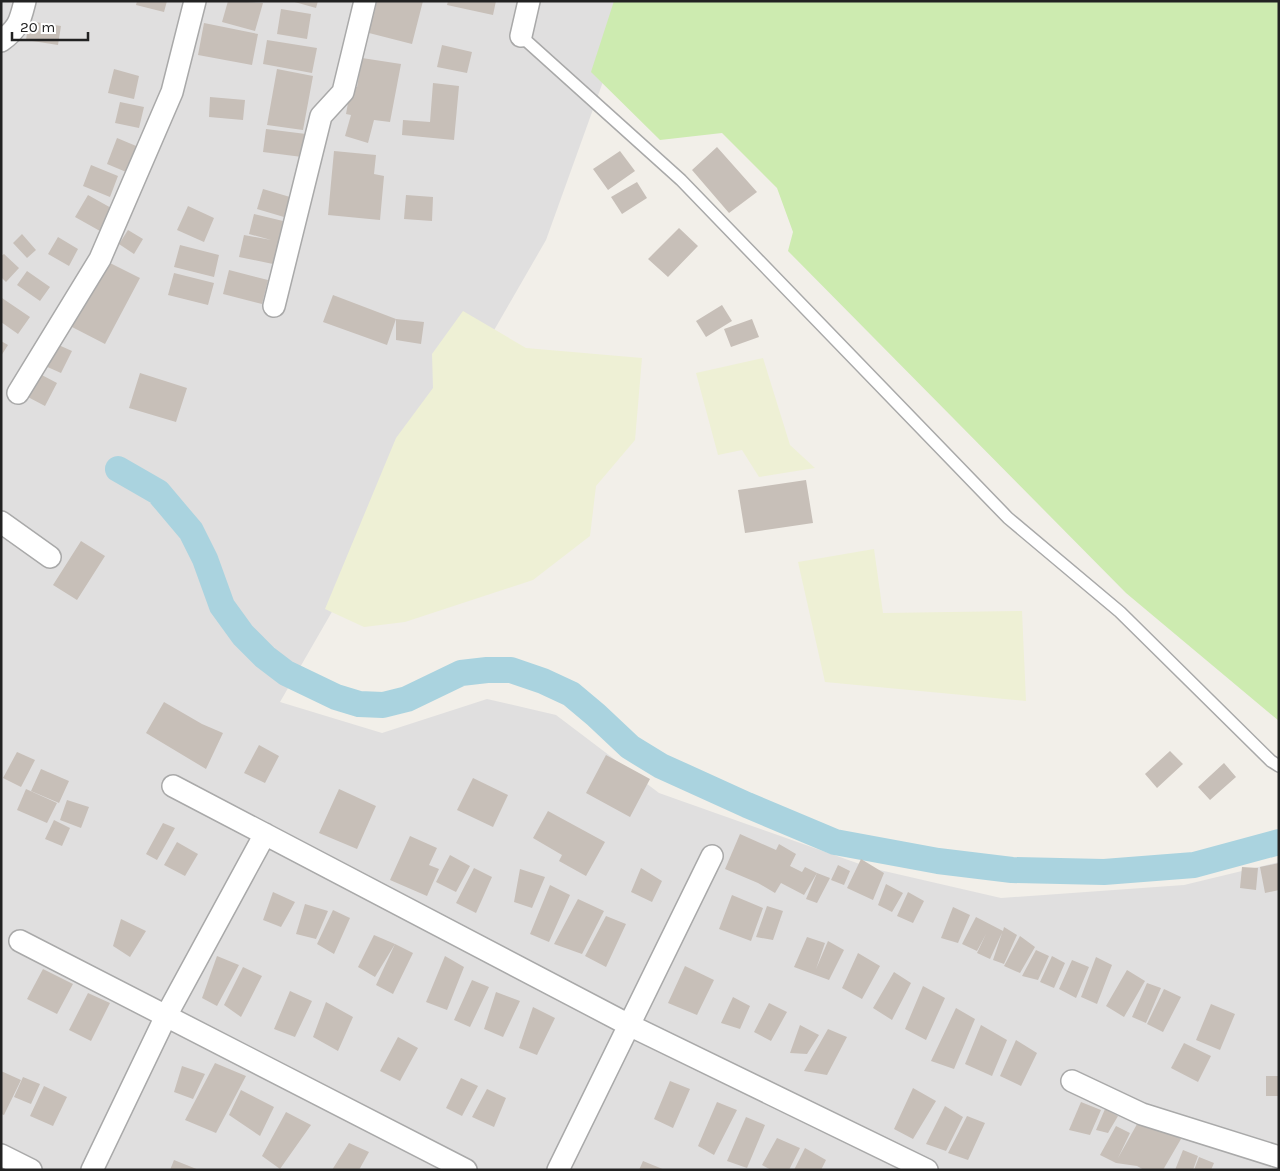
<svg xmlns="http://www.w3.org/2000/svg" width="1280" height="1171" font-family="Karla,sans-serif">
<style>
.residential{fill:#e0dfdf}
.farmland{fill:#eef0d5}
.grass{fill:#cdebb0}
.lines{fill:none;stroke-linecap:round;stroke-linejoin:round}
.canal{stroke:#aad3df;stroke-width:26}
.building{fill:#c7bfb8}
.service-casing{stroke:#a9a9a9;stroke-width:14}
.minor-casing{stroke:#a9a9a9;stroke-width:24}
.service{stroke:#fff;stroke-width:11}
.minor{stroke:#fff;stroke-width:21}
</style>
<rect width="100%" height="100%" fill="#f2efe9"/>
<!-- residential -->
<path class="residential" d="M1,1H632L546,240L280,702L382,733L487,699L556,715L659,793L871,868L1001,898L1184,885L1279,862V1170H1Z"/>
<!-- farmland -->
<path class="farmland" d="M463,311L526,348L642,358L635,440L596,486L590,536L533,580L405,622L364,627L325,609L396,438L433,388L432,354Z
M763,358L790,445L815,468L759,477L742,450L718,455L696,373Z
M874,549L883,613L1022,611L1026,701L825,682L798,562Z"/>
<!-- grass -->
<path class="grass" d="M614,1H1279V721L1126,593L788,251L793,232L777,188L722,133L660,140L591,72Z"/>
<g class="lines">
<!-- canal -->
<path class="canal" d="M118,469L158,492L191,531L205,559L222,606L243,635L265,657L286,673L336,697L359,704L383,705L407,699L461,673L487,670H511L543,681L571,694L596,715L630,747L661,766L747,805L835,842L938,861L1012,870L1104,872L1194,865L1279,842"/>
</g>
<!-- building -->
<path class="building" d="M137,1H167L164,12L136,5Z
M228,1L263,3L255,31L222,22Z
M291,1H318L316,8Z
M377,1H423L412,44L369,33Z
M448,1H496L493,15L447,5Z
M281,9L311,14L307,39L277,34Z
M29,21L61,26L58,45L26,40Z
M204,23L258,34L252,65L198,55Z
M267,40L317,48L312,73L263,64Z
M442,45L472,52L467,73L437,67Z
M362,58L401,64L390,122L374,120L368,143L345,136L351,115L346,114L351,86L357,87Z
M114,69L139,76L134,99L108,93Z
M277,69L313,76L303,130L267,125Z
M433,83L459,86L454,140L402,135L403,120L430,122Z
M210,97L245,100L243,120L209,117Z
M120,102L144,107L139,128L115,123Z
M266,129L306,134L302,157L263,152Z
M117,138L141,148L131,174L107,164Z
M717,147L757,192L729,213L692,170Z
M334,151L376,155L374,174L384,176L380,220L328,215Z
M620,151L635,171L608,190L593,169Z
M91,165L118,176L110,197L83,186Z
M637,182L647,198L622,214L611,197Z
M263,189L290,197L284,217L257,209Z
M88,195L113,209L100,231L75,217Z
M406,195L433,197L432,221L404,219Z
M188,206L214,218L204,242L177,230Z
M254,214L283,221L273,264L239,257L244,235L271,240L249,234Z
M679,228L698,246L668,277L648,259Z
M128,230L143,239L134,254L119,244Z
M22,234L36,250L27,258L13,243Z
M58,237L78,249L69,266L48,254Z
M180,245L219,255L214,277L174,267Z
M4,254L19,268L6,282L1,277V256Z
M106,261L140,278L105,344L72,327Z
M229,270L268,280L262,304L223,294Z
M27,271L50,287L40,301L17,285Z
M174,273L214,283L208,305L168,295Z
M333,295L396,319L424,322L421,344L396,340V319L387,345L323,322Z
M2,298L30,317L18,334L1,322Z
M722,305L732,321L706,337L696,321Z
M752,319L759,337L731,347L724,329Z
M1,341L8,345L1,356Z
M54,343L72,351L61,373L43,365Z
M38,373L57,383L45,406L26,396Z
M140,373L187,388L176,422L129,408Z
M806,480L813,523L745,533L738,490Z
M81,541L105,556L77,600L53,585Z
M164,702L202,724L223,733L206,769L146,733Z
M259,745L279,756L265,783L244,773Z
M1170,751L1183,764L1157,788L1145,774Z
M17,752L35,760L21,787L3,778Z
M606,755L650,779L630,817L586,793Z
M1224,763L1236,777L1210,800L1198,787Z
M41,769L69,781L59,803L31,791Z
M473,778L508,795L493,827L457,810Z
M26,789L57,803L47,823L17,810Z
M339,789L376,806L357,849L319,833Z
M67,800L89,807L81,828L60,820Z
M548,811L605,842L586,876L559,861L562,855L533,838Z
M54,820L70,828L62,846L45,839Z
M163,823L175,828L157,860L146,854Z
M740,834L776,850L779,844L796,854L790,866L802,872L805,867L817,873L804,895L781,883L775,893L758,883L725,869Z
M410,836L437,848L429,865L439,869L427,896L390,880Z
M177,842L198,854L185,876L164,865Z
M450,855L470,866L456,892L436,882Z
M861,859L884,873L873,900L847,888Z
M1279,863V890L1265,893L1260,867Z
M838,865L850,871L844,885L831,880Z
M1242,867L1258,868L1256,890L1240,888Z
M474,868L492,877L476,913L456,903Z
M641,868L662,881L652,902L631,892Z
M520,869L545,877L532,908L514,902Z
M817,873L830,878L817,903L806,899Z
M886,884L903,893L892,912L878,905Z
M550,885L570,895L549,942L530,934Z
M273,892L295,902L281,927L263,920Z
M908,892L924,901L913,923L897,916Z
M732,895L763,908L751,941L719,929Z
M578,899L604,911L582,954L554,944Z
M305,904L328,911L316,939L296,934Z
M767,906L783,911L773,940L756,937Z
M953,907L970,915L958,943L941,938Z
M333,910L350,918L334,954L317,944Z
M606,916L626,924L606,967L585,956Z
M976,917L1003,931L1004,927L1017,935L1004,964L993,960L1002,933L990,959L977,953L986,934L977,951L962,944Z
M121,919L146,931L130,957L113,946Z
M374,935L395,944L413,953L393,994L376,985L395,944L375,977L358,967Z
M1020,936L1035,947L1020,973L1004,966Z
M807,937L825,943L816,969L828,941L844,950L829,980L794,967Z
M1036,950L1049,956L1038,980L1022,976Z
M858,953L880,966L862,999L842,988Z
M217,956L239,965L217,1006L202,998Z
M445,956L464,967L447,1010L426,1002Z
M1052,956L1065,963L1054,988L1040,982Z
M1096,957L1112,965L1097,1004L1081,997Z
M1072,960L1089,967L1076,998L1059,989Z
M685,966L714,980L697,1015L668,1003Z
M243,967L262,976L241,1017L224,1005Z
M43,969L73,984L57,1014L27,999Z
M1127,970L1145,981L1124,1017L1106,1006Z
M894,972L911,983L892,1020L873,1008Z
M472,980L489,987L470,1027L454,1020Z
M1147,983L1161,988L1146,1023L1132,1017Z
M923,986L945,998L926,1040L905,1029Z
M1164,989L1181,997L1163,1032L1147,1024Z
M290,991L312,1001L295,1037L274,1029Z
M496,992L520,1001L503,1037L484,1029Z
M88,993L110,1003L91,1041L69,1030Z
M733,997L750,1006L740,1029L721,1023Z
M326,1002L353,1017L338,1051L313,1037Z
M769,1003L787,1012L771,1041L754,1032Z
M1211,1004L1235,1014L1220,1050L1196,1040Z
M533,1007L555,1018L537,1055L519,1048Z
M956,1008L975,1019L954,1069L931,1061Z
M800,1025L819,1035L807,1054L790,1053Z
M981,1025L1007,1040L992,1076L965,1064Z
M828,1029L847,1037L827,1075L804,1071Z
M398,1037L418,1048L400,1081L380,1071Z
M1016,1040L1037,1053L1021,1086L1000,1076Z
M1184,1043L1211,1056L1198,1082L1171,1068Z
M215,1063L246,1076L216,1133L185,1120Z
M182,1066L205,1074L193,1099L174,1092Z
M1,1071L21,1080L4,1115L1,1114Z
M1266,1076H1279V1096H1266Z
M23,1077L40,1084L31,1104L14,1097Z
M461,1078L478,1086L462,1116L446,1108Z
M670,1081L690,1089L673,1128L654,1119Z
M44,1086L67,1097L53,1126L30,1116Z
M913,1088L936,1101L913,1139L894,1129Z
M487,1089L506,1098L494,1127L472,1117Z
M241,1090L274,1107L260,1136L229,1115Z
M717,1102L737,1110L714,1155L698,1146Z
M1081,1102L1101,1110L1090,1135L1069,1130Z
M945,1106L963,1117L946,1151L926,1144Z
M1105,1109L1118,1116L1108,1133L1096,1130Z
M286,1112L311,1125L280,1169L262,1156Z
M967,1116L985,1123L968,1160L948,1153Z
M746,1117L765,1125L747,1168L727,1161Z
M1141,1117L1181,1139L1163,1170H1144L1137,1166L1116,1163L1100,1155L1116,1126L1130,1133L1118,1158Z
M777,1138L800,1148L789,1170H771L762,1165Z
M349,1143L369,1152L359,1170H332Z
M805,1148L826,1160L821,1170H794Z
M1183,1150L1198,1156L1193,1170H1175Z
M1199,1157L1214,1163L1211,1170H1194Z
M174,1160L199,1170H170Z
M643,1161L665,1170H639Z"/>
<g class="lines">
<defs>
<path id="service" d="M521,36L681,180L1008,518L1120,612L1271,761L1279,766"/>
<path id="minor" d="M521,36L529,1
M1,41C19,28 20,21 25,1
M274,306L321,116L343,92L365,1
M18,393L100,259L172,92L195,1
M1,522L50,557
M173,786L629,1025L927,1170
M20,941L466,1170
M1072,1081L1142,1114L1279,1157
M1,1155L31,1170
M92,1170L166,1016L265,834
M558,1170L712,856"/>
</defs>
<!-- service casing -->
<use href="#service" class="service-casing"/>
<!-- minor casing -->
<use href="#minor" class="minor-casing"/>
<!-- service -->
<use href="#service" class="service"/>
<!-- minor -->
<use href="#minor" class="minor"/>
</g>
<!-- border -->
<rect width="1280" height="1171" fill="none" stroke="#222222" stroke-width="5"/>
<!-- scale -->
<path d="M12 32v8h76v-8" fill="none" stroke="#222222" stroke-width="2.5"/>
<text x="20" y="32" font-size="15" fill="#222222" stroke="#ffffff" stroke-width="4" paint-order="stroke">20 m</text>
</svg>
